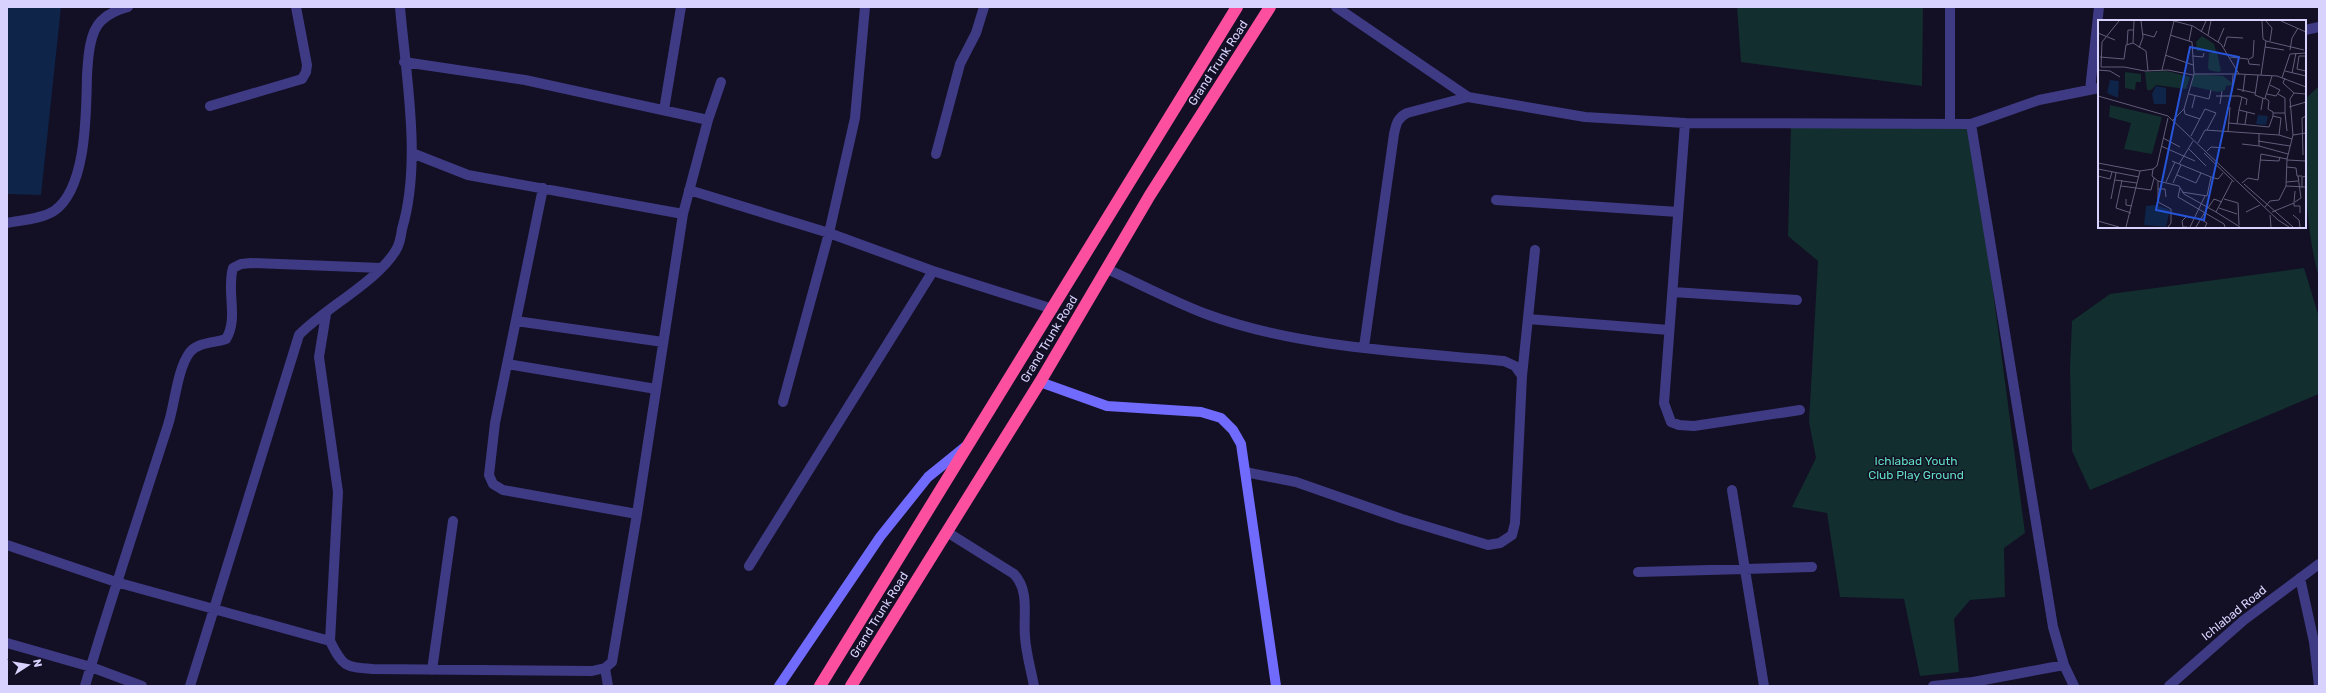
<svg xmlns="http://www.w3.org/2000/svg" width="2326" height="693" font-family="Rubik,sans-serif">
<style>
.green{fill:#122e2e}
.water{fill:#0e2449}
.lines{fill:none;stroke-linecap:round;stroke-linejoin:round}
.street{stroke:#3e3a83;stroke-width:10}
.secondary{stroke:#716bfd;stroke-width:10}
.highway{stroke:#fd4f9f;stroke-width:12}
.labels{text-anchor:middle;dominant-baseline:central;stroke-width:3;stroke-linejoin:round;paint-order:stroke}
.street-label{font-size:12px;fill:#d8d3fe;stroke:#130f24}
.park-label{font-size:12px;fill:#5fdec0;stroke:#130f24}
.inset-road{fill:none;stroke:#625d7b;stroke-width:1}
.view{fill:#2655da;fill-opacity:0.15;stroke:#2655da;stroke-width:2}
.inset-edge{fill:none;stroke:#d8d3fe;stroke-width:2}
</style>
<rect width="100%" height="100%" fill="#130f24"/>
<!-- green -->
<path class="green" d="M1737,7H1923L1922,86L1741,62Z
M2319,86V278C2303,220 2305,159 2305,99Z
M1971,124L2025,533L2004,548L2005,597L1970,600L1954,619L1959,672L1920,676L1904,599L1840,597L1827,513L1792,507L1816,458L1809,422L1818,261L1788,236L1791,125Z
M2304,268L2319,317V394L2090,490L2072,451L2070,368L2072,321L2110,294Z"/>
<!-- water -->
<path class="water" d="M7,7H61L41,195L7,194Z"/>
<g class="lines">
<!-- street -->
<path class="street" d="M1336,7L1468,97L1585,117L1685,123L1971,124L2053,627L2064,665L2074,686
M1950,7V123
M2305,30L2319,27
M404,62L525,80L708,120
M2090,90L2099,7
M210,106L302,79L306,72L307,65L296,7
M664,110L681,7
M1685,123L1664,403L1671,422L1679,425L1694,426L1800,410
M1971,124L2039,100L2099,88
M412,153L468,175L683,214
M936,154L960,64L976,33L984,7
M543,188L495,423L489,475L493,484L503,490L637,514
M689,190L829,233L933,271L1053,309
M1496,200L1678,212
M7,223C22,220 41,219 54,211C87,188 86,113 87,76C88,59 89,33 101,21C109,13 118,10 128,7
M1107,269C1140,284 1172,301 1206,314C1298,348 1407,352 1504,361L1515,366L1522,376L1515,523L1512,535L1500,543L1488,545L1402,519L1296,482L1245,472
M1673,292L1797,300
M326,314L319,357L338,492L330,641C343,667 345,667 373,669L592,671L605,668L612,662L637,514L683,214L708,120L721,82
M1528,319L1669,330
M516,321L663,342
M1364,347L1394,134C1396,125 1397,118 1407,113L1468,97
M507,364L656,389
M1522,376L1535,250
M783,402L829,233L855,118L865,7
M1732,490L1764,686
M947,532L1014,574C1030,591 1023,615 1025,637C1026,653 1031,670 1034,686
M7,545L116,582L330,641
M749,566L933,271
M1638,572L1812,567
M2300,578L2314,642L2319,686
M7,643L91,667L142,686
M605,668L608,686
M432,670L453,521
M85,686C111,598 140,512 168,425C175,404 177,369 190,352C198,342 215,343 226,339C239,318 226,291 233,268L241,264L251,263L381,268
M190,686L299,335C325,308 378,281 396,250C400,244 401,236 402,229C422,162 406,77 400,7
M1933,686L1973,682L2064,665
M2169,686L2244,620L2319,564"/>
<!-- secondary -->
<path class="secondary" d="M1040,382L1107,406L1201,412L1221,418L1233,430L1241,444L1276,686
M779,686L880,537L928,477L965,447"/>
<!-- highway -->
<path class="highway" d="M820,686L1237,7
M851,686L1040,382L1150,195L1270,7"/>
</g>
<g class="labels">
<!-- street labels -->
<g class="street-label">
<text transform="translate(1218 63) rotate(-57)">Grand Trunk Road</text>
<text transform="translate(1049 339) rotate(-59)">Grand Trunk Road</text>
<text transform="translate(2234 613) rotate(-39)">Ichlabad Road</text>
<text transform="translate(879 615) rotate(-58)">Grand Trunk Road</text>
</g>
<!-- park labels -->
<g class="park-label">
<text x="1916" y="461">Ichlabad Youth<tspan x="1916" dy="14">Club Play Ground</tspan></text>
</g>
</g>
<!-- overview -->
<g transform="translate(2098 20)">
<rect width="208" height="208" fill="#130f24"/>
<path d="M104,16L116,24L118,31H99L98,22ZM119,32L123,51L120,52L111,50L110,47L111,33ZM69,51L92,57L88,69L58,65L53,70H49L47,52ZM27,52L43,54V62H38L37,70L27,68ZM96,54L125,56L134,63V65L128,66L127,70L120,72L93,66ZM12,85L64,97L54,134L26,129L33,103L11,97Z" fill="#122e2e"/>
<path d="M12,60L21,61L20,78L9,73ZM58,66L68,68V84H56L54,74ZM160,95L170,96L168,105L158,104ZM57,185L72,190L68,207L46,205L48,186Z" fill="#0e2449"/>
<path class="inset-road" d="M21,1L4,22L3,47H26L47,51L70,50L95,55M36,1L35,23L48,31L50,51M168,1L174,8L172,21M183,1L208,12M103,12L108,1M0,13L17,20M45,14L56,17L59,11M72,15L94,22L96,54M110,15L113,1M91,21L94,6M168,21L206,30M120,22L126,8M29,25L30,10H35M126,27L129,17L145,18M167,27L186,30M41,28L45,17L43,1M192,30L194,18L200,8M67,35L95,45M95,36L105,37L106,33M208,36H201L199,49L208,51M2,37L26,39L28,25L35,23M132,37L150,39L151,44L162,45M151,39L155,37L156,20M0,50L12,51L22,57M64,50L76,1L95,6L123,24L141,54L179,56L208,67M187,51L208,56M194,53L198,33M160,55L157,75L167,79M163,55L168,21L165,19L164,1M174,56L167,78L171,81L170,89L175,92V96L183,98L181,115M184,58L192,34L208,33M187,58L185,63L196,73L208,74M139,69L157,73M134,71L135,55M145,72L147,55M91,74L111,79L113,70M169,74L178,76L182,70L172,65M0,76L70,96L180,200L191,207M118,76H141L149,79L148,85M122,84L124,71M191,87L208,82M94,88L97,76M86,89L87,94L102,99M141,90L144,77M163,90L165,78M175,93H187V78L180,74M187,93L189,111M74,101L86,89L96,54H141M131,103L171,107L175,96M139,104L141,90L157,94M147,104L149,92M130,111L132,87M161,113V126L190,134M195,115L208,113M93,116L107,89L118,93L109,110M65,118L82,127M160,121L192,126M100,123L107,110L181,115L194,119M144,124L161,126M63,126L97,141M91,129L108,146M109,131L113,127L127,128M106,133L136,162M205,135L204,98L208,96M162,140L181,141L182,137M189,140L208,141M74,141L113,157L109,176L84,172M0,143L42,151M81,144L95,121M189,147L198,148L199,156H204M0,149L41,157M55,149L54,156L60,161L81,166L86,174L118,192M79,155L98,163L103,153M0,156L12,159L14,152M113,157L120,159L125,153M17,160L39,163M24,160L18,188L33,193M60,161V182L73,189V203L70,207M134,161L118,192L142,207M68,162L77,142M188,162L200,161M75,163L83,145M144,163L150,158L160,160L163,134L189,139M146,164L195,207M23,166L53,170L56,158M188,166L208,167M82,168L80,177L126,204L127,207M204,168V157L208,156M60,169H67L68,177M13,179L18,153M28,179V185L34,186M126,179L140,183L141,205M197,182L203,178L200,156M196,183V186H202V193M167,187L172,181L181,180L188,166L189,139L195,115L192,79L196,73M110,188L116,179L124,182M121,188L139,194M148,192L162,185M174,192L196,183L197,171M172,195L173,207M195,195L201,200L202,207M88,197L84,201L85,207H89M102,199L109,203L107,207M0,201L21,207M28,207L42,151L55,149L59,146L70,98M92,207L107,176M98,207L110,187"/>
<path class="view" d="M92,27L141,37L106,200L58,190Z"/>
<rect width="208" height="208" class="inset-edge"/>
</g>
<!-- border -->
<rect width="2326" height="693" fill="none" stroke="#d8d3fe" stroke-width="16"/>
<!-- north arrow -->
<g transform="translate(28 665) rotate(78)" stroke="#130f24" stroke-width="3" paint-order="stroke">
<path d="M0-3L7 15L0 10L-7 15Z" fill="#d8d3fe"/>
<text y="-6" font-size="11" font-weight="bold" text-anchor="middle" fill="#d8d3fe">N</text>
</g>
</svg>
